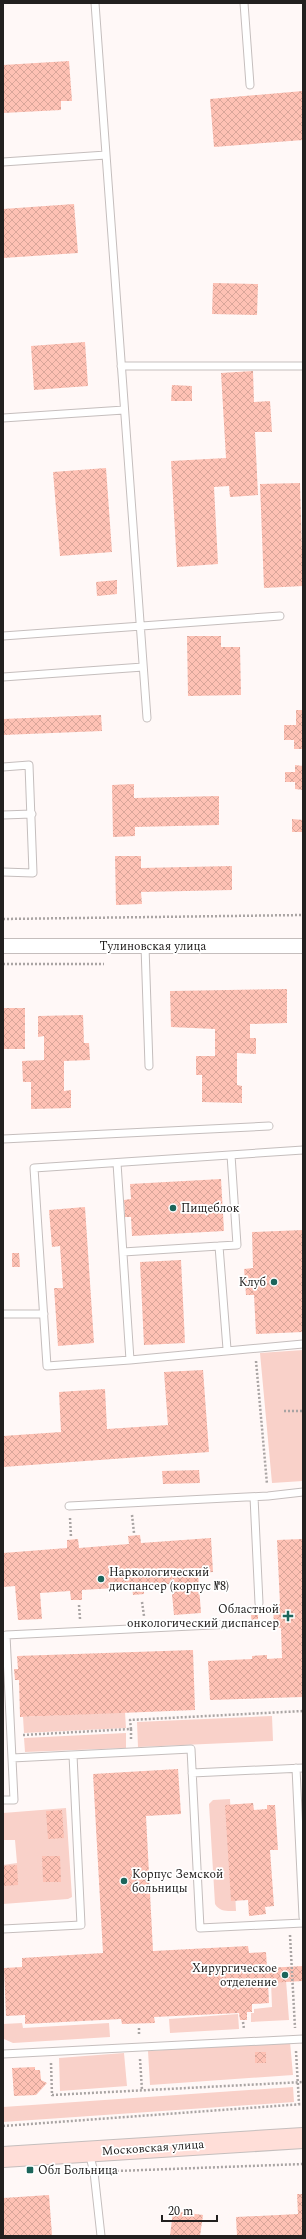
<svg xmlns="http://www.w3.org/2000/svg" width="306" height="2239" font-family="Spectral,serif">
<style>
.green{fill:#f9d1c9;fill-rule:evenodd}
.building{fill:url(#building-cross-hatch)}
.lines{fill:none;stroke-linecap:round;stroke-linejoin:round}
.service-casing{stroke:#c5bebd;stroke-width:9}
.minor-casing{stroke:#c5bebd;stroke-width:16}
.secondary-casing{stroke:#c5bebd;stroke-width:22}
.path{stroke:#a9a4a3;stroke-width:2.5;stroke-dasharray:2 2;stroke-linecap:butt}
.service{stroke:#fff;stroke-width:7}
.minor{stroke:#fff;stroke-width:14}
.secondary{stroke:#ffded8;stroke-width:20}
.poi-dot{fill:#1c655b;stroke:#fff;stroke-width:1.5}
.labels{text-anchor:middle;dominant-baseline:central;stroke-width:3.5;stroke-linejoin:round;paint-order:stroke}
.street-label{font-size:12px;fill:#22201f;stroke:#fff}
.poi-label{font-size:12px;fill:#22201f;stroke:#fff;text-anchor:start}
</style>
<defs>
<pattern id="building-cross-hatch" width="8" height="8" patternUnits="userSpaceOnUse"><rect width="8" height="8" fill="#fec1b4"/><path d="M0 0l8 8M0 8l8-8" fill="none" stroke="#d9a69a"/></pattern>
</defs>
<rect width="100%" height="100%" fill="#fff8f7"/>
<!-- green -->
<path class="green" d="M303,1350V1481L272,1483L260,1353Z
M125,1712L126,1728L24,1733L23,1717Z
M272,1716L273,1741L138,1747L137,1722Z
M126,1733V1748L25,1752L24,1738Z
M230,1799L236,1911C227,1911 220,1912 215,1904L209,1804L213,1800Z
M66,1808L72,1897L68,1899L3,1904V1865L17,1863L15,1840H3V1813Z
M286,1980L289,2020L251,2022V2013H254V2009L272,2007L271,1982Z
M238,2014L239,2029L170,2033L169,2019Z
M22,2023L23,2028L109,2023L110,2037L13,2043L4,2039L3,2024Z
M290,2042L293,2075L150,2085L148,2051ZM266,2052V2063H256L255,2053Z
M124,2053L127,2086L60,2091L59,2058Z
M293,2087L294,2102L3,2122V2107Z"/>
<!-- building -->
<path class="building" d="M69,61L72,101H61V110L3,113V65Z
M303,91V140L214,147L210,99Z
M74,204L78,253L3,258V209Z
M213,283L258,284L257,315L212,314Z
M85,342L88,386L34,390L31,346Z
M253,371L254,402L270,401L272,432H255L258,495L230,497L229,486L214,487L218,564L177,567L171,461L226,458L221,373Z
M172,385L192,386V401H171Z
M106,468L112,552L60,556L53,472Z
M300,483L303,586L264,588L260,484Z
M117,580V594L97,596L96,582Z
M187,636H221V647H240L241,695L188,696Z
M296,710H303V749H294V740H284V725H296Z
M101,715L102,731L3,735V719Z
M295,765L303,766V790L295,789V782H285V772H295Z
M134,784V798L219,796V825L135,827V836L113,837L112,785Z
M292,819L303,820V832H292Z
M115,856H141V868L232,866V890L141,892L142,904L116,905Z
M287,989V1023L250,1024V1038H256V1054L237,1053V1085L242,1086V1103L202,1102V1075H196V1056H215V1029L171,1027L170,991Z
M3,1008H25V1049H3Z
M83,1015L84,1043H89L90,1060L64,1061V1091L71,1090V1108L31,1109V1082H23L22,1061L44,1060V1036L38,1037V1016Z
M221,1179L224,1231L132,1236L131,1217H125L124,1200L131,1199L130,1184Z
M85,1207L94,1343L58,1346L54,1288H63L60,1246L52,1247L49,1210Z
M303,1230V1332L256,1334L254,1295H246L244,1269L253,1268L252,1232Z
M12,1253H19L20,1267H12Z
M181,1260L185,1343L144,1345L140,1262Z
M203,1370L209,1452L3,1467V1436L61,1432L59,1392L105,1389L107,1429L168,1425L164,1372Z
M199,1470L200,1483L163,1484L162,1471Z
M140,1535L141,1543L211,1538L213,1572L198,1573L201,1613L174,1615L171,1584L144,1586V1594L133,1595L132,1587L82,1590V1600H71L70,1591L40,1593L42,1619L18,1620L15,1586L3,1587V1553L67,1548V1540L78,1539L79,1548L129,1544L128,1536Z
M303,1539V1697L210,1700L208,1661L252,1659V1656L267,1655V1659L282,1658L281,1628H274L273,1604H280L277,1540Z
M251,1615H258V1626H252Z
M193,1650L195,1710L20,1717L19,1680H15L14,1669H18L17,1656Z
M178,1769L181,1814L146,1816L153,1951L248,1946L249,1953L266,1952L267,1968L303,1966V1981L268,1983L269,2003L252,2004V2012H247V2020H240L239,2013L154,2017L155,2023L122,2024L121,2019L25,2024V2015L6,2016L4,1968L22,1967V1958L103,1953L93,1774Z
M253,1803L254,1810L267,1809V1805H275L278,1850H270L274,1906L265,1907L266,1914L249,1916L248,1900L231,1901L225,1805Z
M62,1810L64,1838L48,1839L46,1811Z
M42,1856H60L61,1882H43Z
M17,1865L18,1885L3,1886V1866Z
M255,2052H266V2063H255Z
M35,2067V2070H40L41,2080L47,2083L36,2095L14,2096L12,2068Z
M297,2194H303V2236H237L236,2217L298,2214Z
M49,2195L52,2235L3,2236V2198Z
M173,2211L203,2215L200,2236H170Z"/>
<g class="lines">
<defs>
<path id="service" d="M95,3L147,718
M244,3L250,85
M3,162L106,155
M121,366H303
M3,418L124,410
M3,636L280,616
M3,677L143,667
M3,767L29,765L33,873L3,872
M3,815L32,814
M145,946L149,1066
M3,1139L269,1126
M117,1163L130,1360L303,1344
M123,1252L219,1246
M3,1314H44
M227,1349L219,1246L237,1245L231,1155
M130,1360L47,1366L34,1168L303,1150
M254,1497L259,1603
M69,1506L268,1496L303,1492
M12,1758L191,1749L200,1928L303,1923
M296,1768L303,1917
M192,1773L303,1768
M3,1800H14L6,1635L233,1624
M3,1929L81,1925L73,1755
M3,2054L303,2039
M89,2153L94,2172L101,2236"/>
<path id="minor" d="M3,946H303"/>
<path id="secondary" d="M3,2157L303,2138"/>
</defs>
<!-- service casing -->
<use href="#service" class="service-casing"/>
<!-- minor casing -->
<use href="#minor" class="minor-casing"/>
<!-- secondary casing -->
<use href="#secondary" class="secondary-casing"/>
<!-- path -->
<path class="path" d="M3,919L303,915
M3,964H104
M256,1361L267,1484
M284,1411H303
M132,1515L134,1533
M70,1518L71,1537
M142,1602L144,1616
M79,1605L80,1619
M131,1729V1741
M23,1735L131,1729L130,1720L303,1711
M290,1935L295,2028
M243,2022L244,2029
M139,2028V2036
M296,2051L299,2104
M140,2059L142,2090
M51,2063L52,2095L303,2082
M3,2126L303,2104
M117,2171L303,2164"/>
<!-- service -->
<use href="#service" class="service"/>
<!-- minor -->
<use href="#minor" class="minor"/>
<!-- secondary -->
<use href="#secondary" class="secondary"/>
</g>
<!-- markers -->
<g class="poi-dot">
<circle cx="173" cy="1208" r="4"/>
<circle cx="274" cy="1282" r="4"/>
<circle cx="101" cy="1579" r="4"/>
<path d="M286 1610h4v4h4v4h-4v4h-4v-4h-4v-4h4z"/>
<circle cx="124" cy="1881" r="4"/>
<circle cx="285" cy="1975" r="4"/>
<rect x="26" y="2166" width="8" height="8" rx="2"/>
</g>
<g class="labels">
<!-- street labels -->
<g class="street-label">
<text x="153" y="946">Тулиновская улица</text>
<text transform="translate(153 2148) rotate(-4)">Московская улица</text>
</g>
<!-- poi labels -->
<g class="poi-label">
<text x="181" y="1208">Пищеблок</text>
<text x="266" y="1282" text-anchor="end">Клуб</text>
<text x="109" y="1572">Наркологический<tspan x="109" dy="14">диспансер (корпус №8)</tspan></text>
<text x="279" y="1609" text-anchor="end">Областной<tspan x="279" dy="14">онкологический диспансер</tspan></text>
<text x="132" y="1874">Корпус Земской<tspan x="132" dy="14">больницы</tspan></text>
<text x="277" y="1968" text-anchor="end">Хирургическое<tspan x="277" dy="14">отделение</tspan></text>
<text x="38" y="2170">Обл Больница</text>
</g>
</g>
<!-- border -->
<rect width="306" height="2239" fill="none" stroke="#22201f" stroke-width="8"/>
<!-- scale -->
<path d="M162 2215v6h55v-6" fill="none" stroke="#22201f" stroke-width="2"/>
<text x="168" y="2215" font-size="12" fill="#22201f" stroke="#ffffff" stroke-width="3" paint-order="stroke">20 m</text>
</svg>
